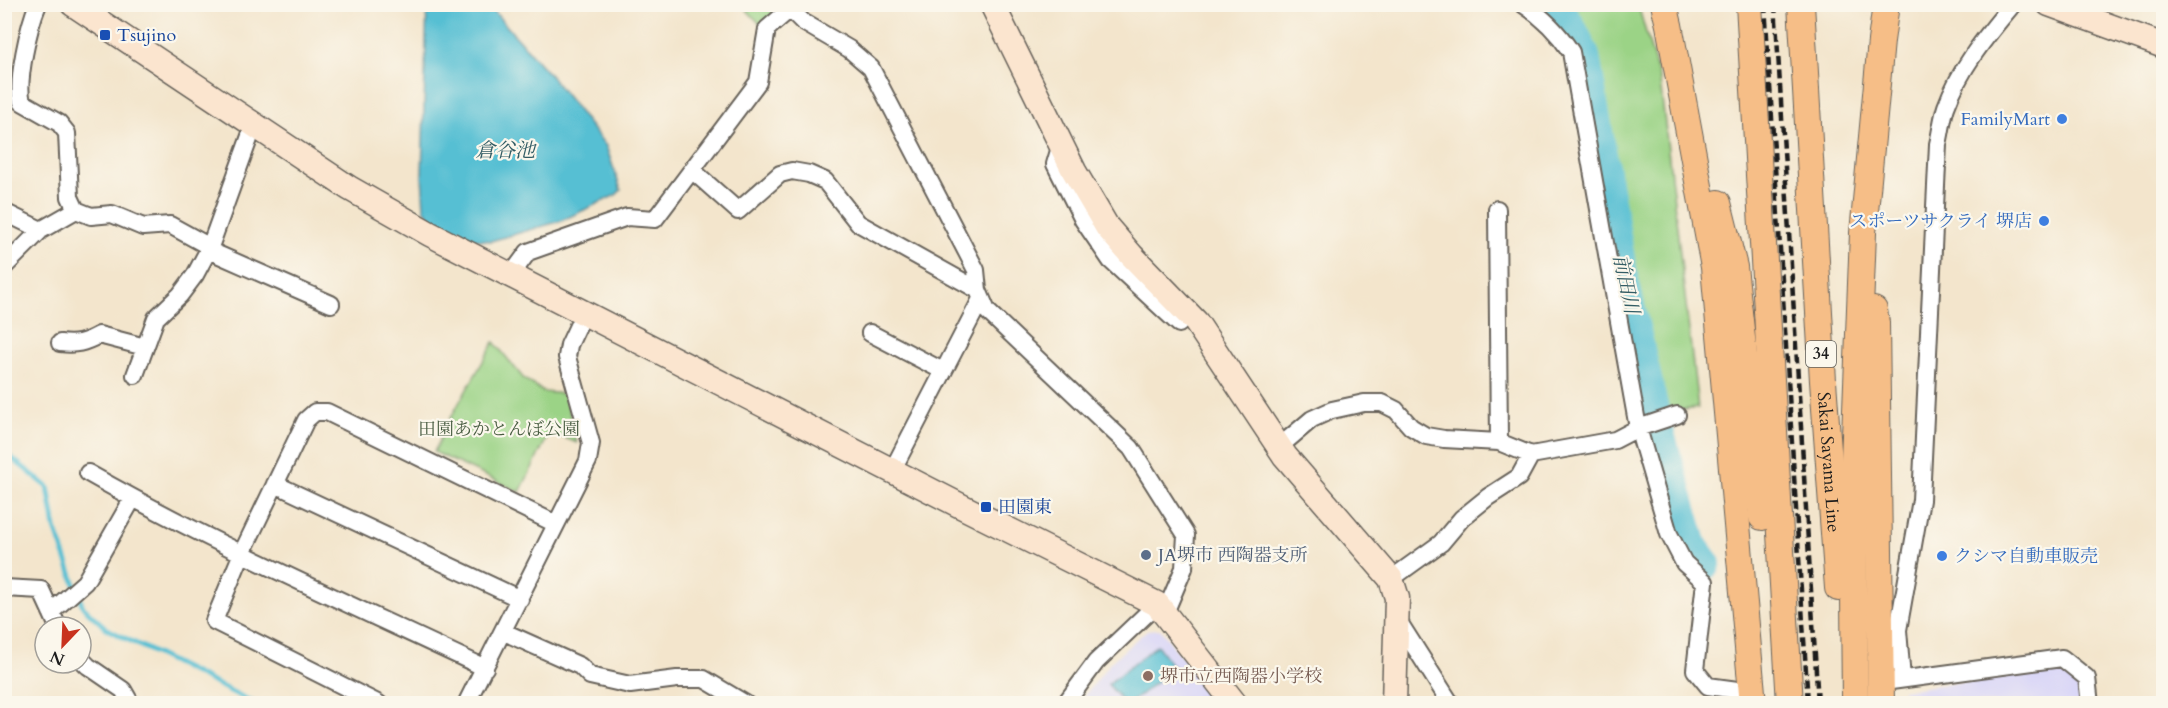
<svg xmlns="http://www.w3.org/2000/svg" width="2168" height="708" font-family="Cardo,'Noto Serif JP',serif">
<style>
.built{fill:#d9d6f7}
.green{fill:#9bd386;stroke:#5c7851;stroke-width:1.5}
.water{fill:#56bfd3;stroke:#396e78;stroke-width:1.5}
.lines{fill:none;stroke-linecap:round;stroke-linejoin:round}
.stream{stroke:#56bfd3;stroke-width:5}
.river{stroke:#56bfd3;stroke-width:30}
.street-casing{stroke:#67625a;stroke-width:20}
.secondary-casing{stroke:#67625a;stroke-width:27}
.primary-casing{stroke:#67625a;stroke-width:28}
.street{stroke:#fff;stroke-width:16}
.secondary{stroke:#fbe5cf;stroke-width:24}
.primary{stroke:#f6be87;stroke-width:26}
.rail{stroke:#1c1c1c;stroke-width:4.5;stroke-dasharray:9 4.5;stroke-linecap:butt}
.transit-dot{fill:#1a4fb4;stroke:#fbf7ec;stroke-width:2}
.shop-dot{fill:#3f7fe0;stroke:#fbf7ec;stroke-width:2}
.service-dot{fill:#5c6f8a;stroke:#fbf7ec;stroke-width:2}
.education-dot{fill:#8d6e63;stroke:#fbf7ec;stroke-width:2}
.labels{text-anchor:middle;dominant-baseline:central;stroke-width:4.5;stroke-linejoin:round;paint-order:stroke}
.shield{fill:#fbf7ec;stroke:#5f5e5a;stroke-width:1.5}
.shield-label{font-size:16px;font-weight:bold;fill:#1c1c1c}
.transit-label{font-size:18px;fill:#164399;stroke:#fbf7ec;text-anchor:start}
.shop-label{font-size:18px;fill:#366cbe;stroke:#fbf7ec;text-anchor:end}
.park-label{font-size:18px;fill:#485c41;stroke:#fbf7ec}
.street-label{font-size:18px;fill:#1c1c1c;stroke:#fbf7ec}
.service-label{font-size:18px;fill:#4e5e75;stroke:#fbf7ec;text-anchor:start}
.education-label{font-size:18px;fill:#785e54;stroke:#fbf7ec;text-anchor:start}
.water-label{font-size:20px;font-style:italic;fill:#335d65;stroke:#fbf7ec}
</style>
<rect width="100%" height="100%" fill="#fbf7ec"/>
<filter id="ink" filterUnits="userSpaceOnUse"><feTurbulence type="fractalNoise" baseFrequency=".0167" numOctaves="2"/><feDisplacementMap in="SourceGraphic" scale="12" xChannelSelector="R" yChannelSelector="G"/><feConvolveMatrix kernelMatrix="1 2 1 2 8 2 1 2 1" color-interpolation-filters="sRGB"/></filter>
<filter id="wash" filterUnits="userSpaceOnUse"><feTurbulence type="fractalNoise" baseFrequency=".008" numOctaves="4" result="noise"/><feDisplacementMap in="SourceGraphic" scale="24" xChannelSelector="R" yChannelSelector="G"/><feGaussianBlur stdDeviation="1.35" result="paint"/><feColorMatrix in="noise" values="0 0 0 0 0 0 0 0 0 0 0 0 0 0 0 0 0 1.4 0 .05"/><feComposite in="paint" operator="in"/></filter>
<g filter="url(#wash)">
<rect width="100%" height="100%" fill="#f3e5cc"/>
<!-- built -->
<path class="built" d="M1160,629L1218,703L1078,704L1111,662L1147,630Z
M2060,669L2078,684L2080,703H1903L1902,690Z"/>
<!-- green -->
<path class="green" d="M742,5H778L781,8L762,26Z
M1562,5H1638L1660,81L1698,408L1660,413L1599,72L1592,44Z
M494,342L524,379L544,392L565,394L577,443L550,432L520,492L434,452L451,417Z"/>
<!-- water -->
<path class="water" d="M427,5H490L497,15L549,74L606,146L621,190L616,195L561,221L491,241L464,238L435,223L424,209L422,175Z
M1157,645L1174,668L1130,703H1124L1108,684Z"/>
<g class="lines">
<!-- stream -->
<path class="stream" d="M4,452L48,487L55,528L83,607L107,629L256,704"/>
<!-- river -->
<path class="river" d="M1552,4C1568,15 1577,39 1585,56L1623,276L1659,431L1693,546L1706,564"/>
</g>
</g>
<g filter="url(#ink)">
<g class="lines">
<defs>
<path id="street" d="M38,4C29,25 16,81 22,102L59,123L67,133L70,197L76,210
M785,4L803,22L849,49L871,68L976,270L978,290L987,311L1131,448L1186,535L1184,568L1165,613
M1523,4C1543,17 1558,32 1571,52L1638,428L1669,534L1684,563L1705,582L1695,670L1708,686L1752,692
M1061,144L1055,164L1083,220L1111,261L1179,324L1188,314
M693,171L738,211L780,174L792,171L809,174L825,181L858,223L978,290
M1497,209L1499,442
M4,212L41,230
M208,250L331,304
M4,267L41,230L76,210L91,216L112,214L143,227L170,225L210,247
M511,275L528,252L627,217L655,219L758,82L767,29L789,10
M870,333L943,371
M60,343C76,345 84,343 99,335L145,347
M135,375L156,318L180,295L195,275L210,247L254,125
M1279,447L1312,419L1332,410L1364,403H1382L1396,410L1411,427L1426,436L1444,439L1499,442L1531,455L1615,440L1638,428L1677,415
M892,471L981,299
M88,473C216,546 352,605 485,668
M275,484L520,599
M1391,579L1441,543L1462,518L1488,497L1519,477L1531,455
M4,588L41,590L58,627
M51,612L85,582L133,498
M1397,619L1451,704
M504,632L580,666L590,676L630,685L677,679H704L746,704
M81,659L88,666L123,690L131,704
M1902,679L1898,630L1921,500L1938,144C1941,132 1942,119 1946,107C1960,68 1986,36 2013,4
M1891,681L2062,658L2087,678L2090,704
M379,704L214,621L242,553L306,420L315,412H327L556,524
M466,704L588,461L591,443L567,357L569,345L584,313
M1065,704L1096,662L1157,604"/>
<path id="secondary" d="M73,4L349,188L430,234L959,505L1157,604L1235,704
M992,4L1074,171L1107,227L1132,256L1196,322L1285,456L1391,579L1397,598L1394,704
M2049,4L2164,46"/>
<g id="primary">
<path d="M1664,4L1669,25L1714,267L1753,704"/>
<path d="M1749,4L1790,704"/>
<path id="s1" d="M1801,4L1823,381L1838,588"/>
<path d="M1718,203L1734,267L1762,517"/>
<path d="M1874,310L1876,323L1881,704"/>
<path d="M1855,704L1853,486L1863,233L1881,41L1886,4"/>
</g>
</defs>
<!-- street casing -->
<use href="#street" class="street-casing"/>
<!-- secondary casing -->
<use href="#secondary" class="secondary-casing"/>
<!-- primary casing -->
<use href="#primary" class="primary-casing"/>
<!-- street -->
<use href="#street" class="street"/>
<!-- secondary -->
<use href="#secondary" class="secondary"/>
<!-- primary -->
<use href="#primary" class="primary"/>
<!-- rail -->
<path class="rail" d="M1765,4L1808,704
M1775,4L1818,704"/>
</g>
</g>
<!-- markers -->
<g class="transit-dot">
<rect x="99" y="29" width="12" height="12" rx="3"/>
<rect x="980" y="501" width="12" height="12" rx="3"/>
</g>
<g class="shop-dot">
<circle cx="2062" cy="119" r="6"/>
<circle cx="2044" cy="221" r="6"/>
<circle cx="1942" cy="556" r="6"/>
</g>
<circle class="service-dot" cx="1146" cy="555" r="6"/>
<circle class="education-dot" cx="1148" cy="676" r="6"/>
<g class="labels">
<!-- shield labels -->
<rect class="shield" x="1806" y="341" width="30" height="26" rx="4.5"/>
<g class="shield-label">
<text x="1821" y="354">34</text>
</g>
<!-- transit labels -->
<g class="transit-label">
<text x="117" y="35">Tsujino</text>
<text x="998" y="507">田園東</text>
</g>
<!-- shop labels -->
<g class="shop-label">
<text x="2050" y="119">FamilyMart</text>
<text x="2032" y="221">スポーツサクライ 堺店</text>
<text x="1954" y="556" text-anchor="start">クシマ自動車販売</text>
</g>
<!-- park labels -->
<g class="park-label">
<text x="499" y="429">田園あかとんぼ公園</text>
</g>
<!-- street labels -->
<g class="street-label">
<text stroke="none"><textPath href="#s1" startOffset="459">Sakai Sayama Line</textPath></text>
</g>
<!-- service labels -->
<g class="service-label">
<text x="1158" y="555">JA堺市 西陶器支所</text>
</g>
<!-- education labels -->
<g class="education-label">
<text x="1160" y="676">堺市立西陶器小学校</text>
</g>
<!-- water labels -->
<g class="water-label">
<text x="505" y="150">倉谷池</text>
<text transform="translate(1626 284) rotate(78)">前田川</text>
</g>
</g>
<!-- margin -->
<rect width="2168" height="708" fill="none" stroke="#fbf7ec" stroke-width="24"/>
<!-- north arrow -->
<g transform="translate(63 645) rotate(203)"><circle r="28" fill="#fbf7ec" stroke="#a29f99" stroke-width="1.5"/>
<path d="M0-4.5L10 22L0 15L-10 22Z" fill="#c8321e"/>
<text y="-9" font-size="16" font-weight="bold" text-anchor="middle" fill="#1c1c1c">N</text>
</g>
</svg>
